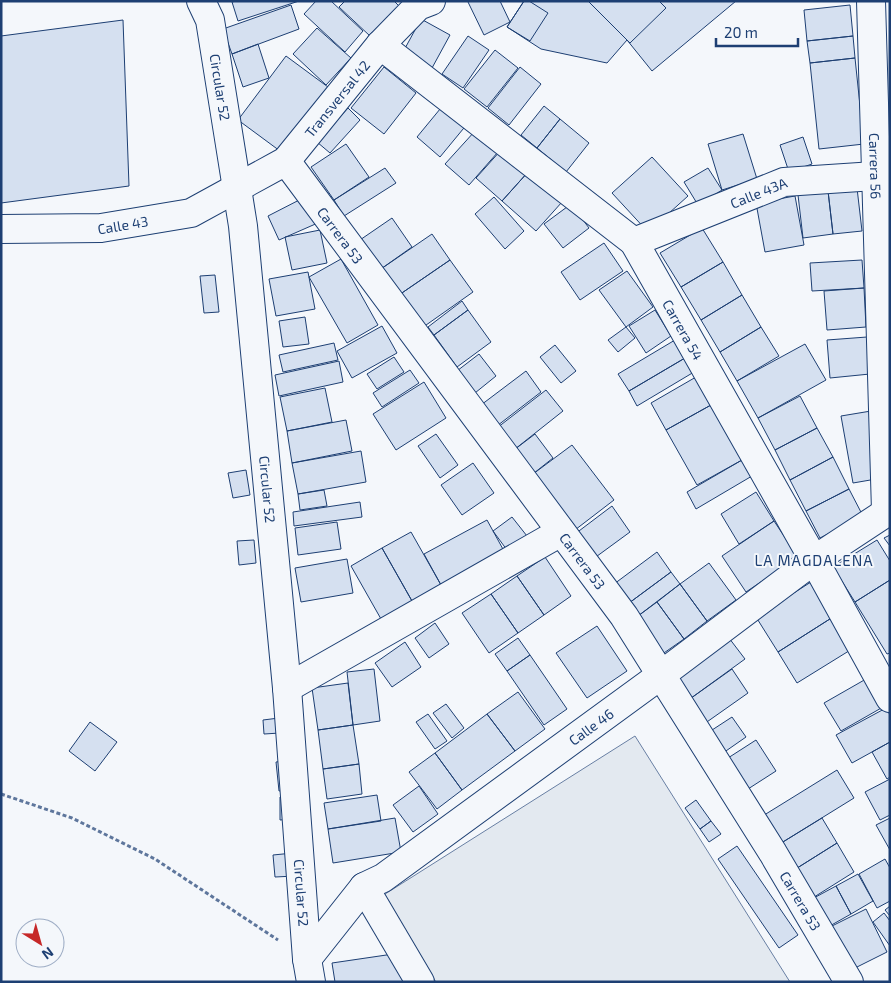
<svg xmlns="http://www.w3.org/2000/svg" width="891" height="983" font-family="'Exo 2',sans-serif">
<style>
.green{fill:#e3e9f0;stroke:#687fa3}
.building{fill:#d5e0f0;stroke:#1d3f73}
.lines{fill:none;stroke-linecap:round;stroke-linejoin:round}
.minor-casing{stroke:#1d3f73;stroke-width:30}
.path{stroke:#5e769c;stroke-width:3;stroke-dasharray:4 2.5;stroke-linecap:butt}
.minor{stroke:#f4f7fb;stroke-width:28}
.labels{text-anchor:middle;dominant-baseline:central;stroke-width:4;stroke-linejoin:round;paint-order:stroke}
.street-label{font-size:14px;fill:#1d3f73;stroke:#f4f7fb}
.neighbourhood-label{font-size:15px;letter-spacing:1px;fill:#1d3f73;stroke:#f4f7fb}
</style>
<rect width="100%" height="100%" fill="#f4f7fb"/>
<!-- green -->
<path class="green" d="M635,736L790,982H436L382,896Z"/>
<!-- building -->
<path class="building" d="M236,1H299L238,21L232,2Z
M316,1H331L363,31L345,52L304,14Z
M345,1H394L399,6L370,36L339,7Z
M469,1H500L510,22L484,35L468,2Z
M524,1H529L548,13L530,41L507,27Z
M524,1H736L652,71L627,40L607,63L541,49L507,27Z
M588,1H659L666,8L630,43Z
M291,5L299,29L232,54L223,29Z
M850,5L853,36L807,41L804,10Z
M421,19L450,35L432,68L403,52Z
M123,20L129,186L1,203V36Z
M317,28L351,58L326,85L293,54Z
M468,36L489,50L463,88L442,74Z
M853,36L855,58L810,63L807,41Z
M258,44L269,78L243,87L232,54Z
M495,50L518,68L487,107L464,89Z
M286,56L328,87L280,151L238,120Z
M855,58L864,144L819,149L810,63Z
M384,67L416,93L384,134L351,108Z
M520,67L541,84L509,125L488,108Z
M445,103L468,123L440,157L417,137Z
M544,106L560,119L537,148L521,135Z
M348,108L360,120L330,153L317,142Z
M560,119L589,143L566,172L537,148Z
M475,131L498,152L469,185L445,164Z
M743,134L757,179L722,190L708,144Z
M803,137L812,164L789,172L780,145Z
M346,144L369,177L334,200L311,167Z
M502,149L528,172L502,201L476,178Z
M652,157L688,196L648,232L612,193Z
M385,168L396,183L344,216L334,200Z
M708,168L722,190L698,205L684,182Z
M528,172L562,202L536,231L502,201Z
M857,188L862,231L833,234L828,191Z
M828,191L833,234L803,238L798,195Z
M307,196L320,222L279,240L268,216Z
M795,196L804,245L765,252L756,203Z
M494,197L524,231L505,249L475,214Z
M571,204L589,228L563,248L544,224Z
M392,218L412,247L378,271L357,242Z
M702,228L723,262L681,287L660,253Z
M320,230L327,263L292,270L285,237Z
M432,234L450,260L396,297L378,271Z
M604,243L623,271L580,300L561,272Z
M341,259L378,325L347,343L309,277Z
M450,260L473,292L419,330L396,297Z
M862,260L864,288L812,291L810,263Z
M723,262L742,295L701,320L681,287Z
M627,271L653,307L626,327L599,290Z
M308,272L315,309L276,316L269,279Z
M215,275L219,312L204,313L200,276Z
M864,288L866,327L827,330L824,291Z
M742,295L761,327L720,352L701,320Z
M462,301L468,310L434,335L428,327Z
M468,310L491,342L457,367L434,335Z
M655,310L671,336L646,353L629,326Z
M305,317L309,344L283,347L279,321Z
M382,326L397,353L352,378L337,351Z
M626,327L635,338L618,352L608,340Z
M761,327L779,356L737,381L720,352Z
M867,337L870,374L830,378L827,340Z
M675,340L685,358L629,391L618,374Z
M334,343L338,360L283,372L279,355Z
M805,344L826,380L758,418L737,381Z
M555,345L576,371L561,383L540,357Z
M479,354L496,376L470,397L453,374Z
M394,357L404,372L377,389L367,374Z
M685,358L694,372L637,406L629,391Z
M339,361L343,382L279,396L275,375Z
M410,370L419,383L382,407L373,393Z
M526,371L541,392L493,429L477,408Z
M696,377L711,405L666,430L651,403Z
M424,382L446,418L396,450L373,414Z
M325,388L332,422L287,431L280,397Z
M546,390L563,411L510,453L493,431Z
M800,396L817,428L775,450L758,418Z
M711,405L742,460L697,485L666,430Z
M871,411L882,478L853,483L841,416Z
M346,420L352,451L292,463L287,431Z
M817,428L833,457L790,480L775,450Z
M436,434L458,465L440,478L418,446Z
M535,434L553,458L529,477L510,453Z
M572,445L614,500L571,533L529,477Z
M361,451L366,482L298,494L292,463Z
M833,457L849,489L806,511L790,480Z
M742,460L752,476L696,509L687,492Z
M473,463L494,493L462,515L441,485Z
M246,470L250,495L233,498L228,473Z
M849,489L863,516L820,538L806,511Z
M324,490L327,506L300,510L298,494Z
M756,492L774,521L739,544L721,514Z
M360,502L362,517L294,526L293,512Z
M612,506L630,532L589,562L571,537Z
M512,517L527,536L507,550L493,531Z
M487,520L504,551L441,585L424,554Z
M774,521L798,557L746,592L722,556Z
M337,522L341,549L298,555L295,528Z
M411,532L441,585L412,601L382,548Z
M890,535V546L884,538Z
M254,540L256,563L239,565L237,541Z
M877,540L890,561V580L855,602L833,567Z
M382,548L412,601L381,619L351,566Z
M657,552L671,572L625,606L610,587Z
M545,557L571,596L544,615L517,576Z
M347,559L353,593L301,602L295,568Z
M709,563L736,600L707,621L680,584Z
M671,572L680,584L634,619L625,606Z
M517,576L544,615L518,633L491,594Z
M890,580V653L887,654L855,602Z
M811,582L833,617L778,652L756,617Z
M680,584L707,621L684,639L657,602Z
M491,594L518,633L489,653L462,613Z
M657,602L684,639L661,655L634,619Z
M833,617L852,649L797,683L778,652Z
M435,623L449,644L429,658L415,638Z
M597,626L627,671L587,698L556,653Z
M518,638L530,655L507,671L495,654Z
M729,638L745,659L687,701L671,678Z
M405,642L421,667L392,687L375,663Z
M530,655L567,709L544,725L507,671Z
M374,669L380,721L353,725L347,672Z
M732,669L748,693L704,724L687,701Z
M866,679L883,707L841,731L824,703Z
M348,683L353,725L318,730L312,688Z
M518,692L545,729L515,751L487,714Z
M446,704L464,728L452,738L433,713Z
M886,708L890,715V742L852,763L836,735Z
M428,714L447,741L435,749L416,722Z
M487,714L515,751L462,790L435,753Z
M732,717L746,737L723,753L709,732Z
M279,718L280,733L264,734L263,720Z
M90,722L117,742L95,771L69,751Z
M353,725L359,764L323,769L318,730Z
M756,740L776,771L748,789L728,758Z
M890,742V777L887,779L872,752Z
M435,753L462,790L437,809L409,772Z
M285,761L288,790L279,791L276,762Z
M359,764L362,794L327,799L323,769Z
M837,770L854,798L778,845L761,817Z
M890,779V815L880,820L865,792Z
M419,786L438,814L413,832L393,805Z
M377,795L381,821L328,829L324,803Z
M290,796L291,819L280,820V797Z
M696,800L711,821L700,829L685,808Z
M395,818L401,852L333,863L328,829Z
M822,818L837,843L794,870L778,845Z
M890,818V850L876,825Z
M711,821L721,834L709,842L700,829Z
M837,843L854,872L811,899L794,870Z
M737,846L798,935L779,948L718,859Z
M293,853L295,876L275,877L273,855Z
M885,859L890,868V901L877,908L859,874Z
M858,874L873,901L851,914L836,886Z
M836,886L851,914L828,927L812,899Z
M890,906V916L885,910Z
M866,909L887,952L853,969L832,926Z
M884,913L890,921V946L873,922Z
M400,953L404,982H335L332,963Z"/>
<g class="lines">
<defs>
<g id="minor">
<path id="s1" d="M201,1L210,20L243,226L287,688L307,959L311,982"/>
<path id="s2" d="M871,1L886,511"/>
<path id="s3" d="M380,45L634,242L814,560L890,698"/>
<path id="s4" d="M286,161L624,616L773,853L849,982"/>
<path id="s5" d="M1,229L101,228L191,213L286,161L380,45L418,6L431,1"/>
<path id="s6" d="M634,242L784,182L890,175"/>
<path d="M287,688L561,532"/>
<path d="M364,887L420,982"/>
<path id="s7" d="M307,959L364,887L383,878L661,675L814,560L890,510"/>
</g>
</defs>
<!-- minor casing -->
<use href="#minor" class="minor-casing"/>
<!-- path -->
<path class="path" d="M1,794L72,818L155,859L278,940"/>
<!-- minor -->
<use href="#minor" class="minor"/>
</g>
<g class="labels">
<!-- street labels -->
<g class="street-label">
<text stroke="none"><textPath href="#s1" startOffset="89">Circular 52</textPath></text>
<text stroke="none"><textPath href="#s5" startOffset="380">Transversal 42</textPath></text>
<text stroke="none"><textPath href="#s2" startOffset="165">Carrera 56</textPath></text>
<text stroke="none"><textPath href="#s6" startOffset="134">Calle 43A</textPath></text>
<text stroke="none"><textPath href="#s5" startOffset="122">Calle 43</textPath></text>
<text stroke="none"><textPath href="#s4" startOffset="92">Carrera 53</textPath></text>
<text stroke="none"><textPath href="#s3" startOffset="422">Carrera 54</textPath></text>
<text stroke="none"><textPath href="#s1" startOffset="494">Circular 52</textPath></text>
<text stroke="none"><textPath href="#s4" startOffset="498">Carrera 53</textPath></text>
<text stroke="none"><textPath href="#s7" startOffset="370">Calle 46</textPath></text>
<text stroke="none"><textPath href="#s1" startOffset="899">Circular 52</textPath></text>
<text stroke="none"><textPath href="#s4" startOffset="902">Carrera 53</textPath></text>
</g>
<!-- neighbourhood labels -->
<g class="neighbourhood-label">
<text x="814" y="560">LA MAGDALENA</text>
</g>
</g>
<!-- border -->
<rect width="891" height="983" fill="none" stroke="#1d3f73" stroke-width="5"/>
<!-- north arrow -->
<g transform="translate(40 943) rotate(143)"><circle r="24" fill="#f4f7fb" stroke="#9eadc5"/>
<path d="M0-4L9 19L0 12L-9 19Z" fill="#c62828"/>
<text y="-8" font-size="14" font-weight="bold" text-anchor="middle" fill="#1d3f73">N</text>
</g>
<!-- scale -->
<path d="M716 38v8h82v-8" fill="none" stroke="#1d3f73" stroke-width="2.5"/>
<text x="724" y="38" font-size="15" fill="#1d3f73" stroke="#f4f7fb" stroke-width="4" paint-order="stroke">20 m</text>
</svg>
